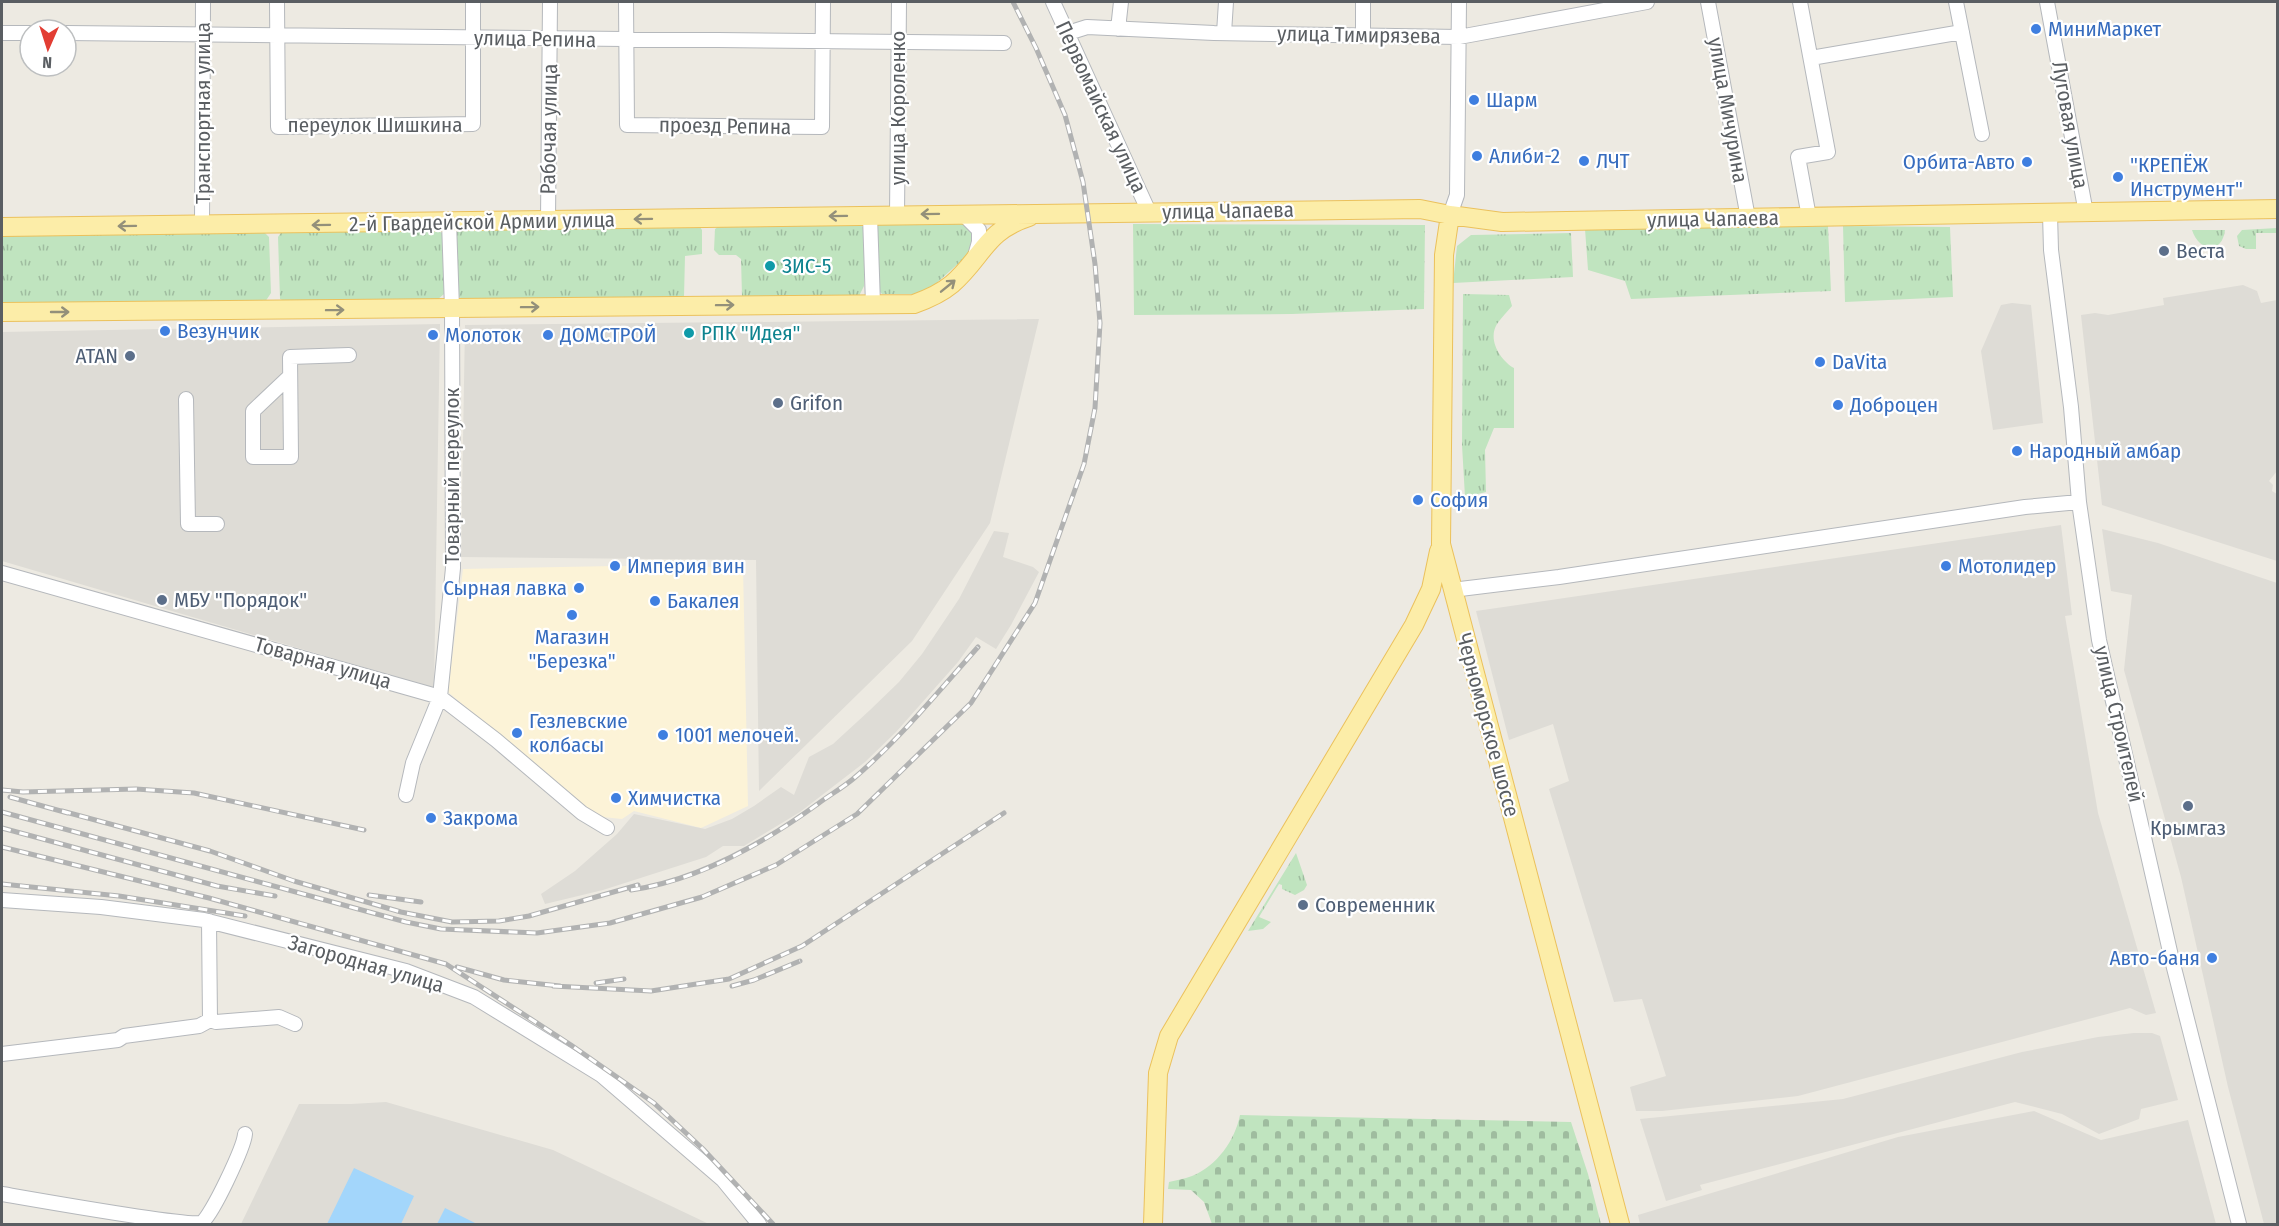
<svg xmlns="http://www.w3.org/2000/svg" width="2279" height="1226" font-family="'Fira Sans Condensed',sans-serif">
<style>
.commercial{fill:#fcf3d7}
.industrial{fill:#dedcd6}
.grass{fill:url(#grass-tufts)}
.cemetery{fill:url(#cemetery-stones)}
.water{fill:#a3d6fb}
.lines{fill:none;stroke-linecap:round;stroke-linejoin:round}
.minor-casing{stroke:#b5b8bc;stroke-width:16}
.major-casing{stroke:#ebc15c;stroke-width:20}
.minor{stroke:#fff;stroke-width:14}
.major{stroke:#fceda8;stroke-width:18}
.rail-casing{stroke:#b1b2b2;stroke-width:5}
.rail{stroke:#fff;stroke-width:3;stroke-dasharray:9;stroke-linecap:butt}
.oneway{stroke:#93907a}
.shop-dot{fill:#3f7fe0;stroke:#fff;stroke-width:2}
.service-dot{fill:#5c6f8a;stroke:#fff;stroke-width:2}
.culture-dot{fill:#0f9aa8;stroke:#fff;stroke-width:2}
.labels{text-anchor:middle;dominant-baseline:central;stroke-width:4.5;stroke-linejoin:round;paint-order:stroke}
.shop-label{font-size:21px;fill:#366cbe;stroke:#fff;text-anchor:start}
.street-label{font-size:21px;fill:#5a5e62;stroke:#fff}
.service-label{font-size:21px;fill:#4e5e75;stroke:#fff;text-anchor:start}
.culture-label{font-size:21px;fill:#0d838f;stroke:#fff;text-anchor:start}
</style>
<defs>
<pattern id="grass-tufts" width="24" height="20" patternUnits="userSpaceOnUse" patternTransform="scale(1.5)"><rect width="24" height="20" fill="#c0e4bf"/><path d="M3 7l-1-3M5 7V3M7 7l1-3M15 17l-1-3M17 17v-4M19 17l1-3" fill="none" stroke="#9fbc9f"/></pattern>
<pattern id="cemetery-stones" width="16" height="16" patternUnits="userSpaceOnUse" patternTransform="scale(1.5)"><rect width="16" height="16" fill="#c0e4bf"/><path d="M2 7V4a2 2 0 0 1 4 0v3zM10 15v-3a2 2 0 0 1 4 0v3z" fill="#9fbc9f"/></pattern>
</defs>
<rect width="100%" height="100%" fill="#edeae2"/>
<!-- commercial -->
<path class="commercial" d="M615,566L743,567L748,806L701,828L634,811L622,819L593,816L448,692L463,569Z"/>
<!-- industrial -->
<path class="industrial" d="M2243,285L2257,291L2261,303L2277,300V471L2269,481L2273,485L2272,491L2277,494V561L2102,505L2081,315L2095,313L2108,315L2164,305L2163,298Z
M2012,303L2031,305L2043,423L1993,430L1981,351L2001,305Z
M1039,319L990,523L912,641L759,791L756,560L461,557L465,325Z
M440,324L434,688L2,561V332Z
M2061,525L2072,615L2065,616L2098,813L2156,1013L2146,1015L2130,1008L1798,1096L1662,1111H1636L1630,1087L1666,1076L1642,999L1614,1002L1549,789L1569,781L1553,724L1509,740L1476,611Z
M2102,529L2158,543L2277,583V1224H2264L2228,1087L2181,877L2124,670L2132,595L2111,591Z
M994,531L1009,533L1003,557L1033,567L1039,572L1011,625L996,649L976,637L958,662L896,732L865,762L800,812L744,846H723L706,857L603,890L545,904L541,894L575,871L617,834L634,814L705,829L732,819L754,806L781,787L794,795L809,757L833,744L870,710L899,682L922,654L959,599Z
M2134,1033H2152L2160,1036L2178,1100L2141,1109L2139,1119L2099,1134L2062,1114L2015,1102L1700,1185L1702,1190L1666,1201L1640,1119L1843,1099L2022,1052L2098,1037Z
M386,1102L553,1150L709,1224H241L299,1104H351Z
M2034,1111L2101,1140L2188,1120L2216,1224H1640L1638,1215L1898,1137Z"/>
<!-- grass -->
<path class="grass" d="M881,221H960L970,229L975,240L971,252L930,289L917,294H882L874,285L873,228Z
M858,223L864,228V286L859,296H742L741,259L736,255H719L714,250L715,229L722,224Z
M698,224L702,230V254L685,256L684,297L463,300L455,293V233L461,229Z
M1133,224L1425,225L1424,309L1292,314L1134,315Z
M1828,226L1831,291L1631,299L1625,281L1588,270L1585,229Z
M1843,226L1950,227L1953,297L1845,302Z
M2277,228V233H2256V249H2246L2239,246L2237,236L2242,230Z
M436,229L443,234L444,294L437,300L288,303L280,299L278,237L282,231Z
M2192,230H2225C2222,255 2199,252 2192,230Z
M263,231L269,237L271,293L265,302L2,306V234Z
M1571,233L1573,277L1453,283L1457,246L1471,235Z
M1463,294L1509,295L1512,306C1507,312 1501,318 1497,324C1487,340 1501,361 1514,368V428H1494L1485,450L1486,492L1465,497L1462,445Z
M1296,853L1307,885L1304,890L1295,895L1282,889V885L1279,884L1259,917L1271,922L1263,929L1248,931Z"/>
<!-- cemetery -->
<path class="cemetery" d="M1240,1115L1571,1122L1588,1174L1601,1224H1212L1204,1202L1191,1190L1168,1189L1169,1182C1176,1180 1184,1179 1192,1176C1217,1166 1235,1140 1240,1115Z"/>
<!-- water -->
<path class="water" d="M354,1168L414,1196L401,1224H327Z
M445,1208L477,1224H437Z"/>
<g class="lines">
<defs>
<path id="minor" d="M277,2L278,127L473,124V2
M626,2L627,125L822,127L823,2
M1053,2L1149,212
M1708,2L1748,218
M1800,2L1828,152L1798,157L1809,217
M1956,2L1982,134
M2047,2L2086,213
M1118,29L1121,2
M2,33H30
M66,33L1004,43
M1068,33L1087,27L1214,33L1459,37L1647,2
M1224,33L1226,2
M1363,35V2
M1811,58L1962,32
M963,214L979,230V242L975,256
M2050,214L2051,250L2071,407L2079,502L2099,640L2171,956L2239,1224
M897,215L899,2
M1450,215L1457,195L1459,2
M870,216L873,304
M548,220L550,2
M202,225L203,2
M290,376L253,411V457H291L290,357L349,355
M186,399L188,524H217
M2,573L440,697L496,740L582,813L607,828
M1452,590L1559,577L2025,507L2079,502
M406,795L413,763L440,697L453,568L452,308L449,222
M2,900L101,907L204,920L406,971L474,997L601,1075L723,1180L759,1224
M209,921L210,1020
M2,1054L118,1040L124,1036L199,1026L210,1020L216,1022L279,1017L295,1024
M2,1194C31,1199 183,1226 201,1223C211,1218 244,1147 245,1134"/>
<path id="major" d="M1450,215L1444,255L1441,544L1620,1224
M2,227C474,223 947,215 1420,209L1450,215L1502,222L2278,209
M2,312L914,304C928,299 940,294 952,284C983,257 985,231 1029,217
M1153,1224L1158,1073L1169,1036L1414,625L1431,589L1439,551"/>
</defs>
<!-- minor casing -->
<use href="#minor" class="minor-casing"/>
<!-- major casing -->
<use href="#major" class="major-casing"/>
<!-- minor -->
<use href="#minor" class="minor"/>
<!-- major -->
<use href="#major" class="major"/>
<defs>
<path id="rail" d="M2,790L23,792L136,789L194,793L364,830
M10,797L68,813
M62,811L210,851L294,881L401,912L452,922L499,921L529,916L638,885
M2,812L406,922L441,929L537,933L610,923L702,897L776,865L857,814L971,703L1035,603L1084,464L1095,408L1100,323L1095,264L1083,182L1065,115L1036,48L1013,2
M2,828L217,886L275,896
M2,847L209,898L446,964L571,1045L654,1103L703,1149L773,1224
M2,884L119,896L245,916
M631,890C700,880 764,843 819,803C830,795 842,788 853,779C899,740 938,692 978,647
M369,895L421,902
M457,967L504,980L560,986
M596,983L624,979
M553,986L651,991L729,979L802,946L1004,813
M732,986L754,980L800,961"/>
</defs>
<!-- rail casing -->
<use href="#rail" class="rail-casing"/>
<!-- rail -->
<use href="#rail" class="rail"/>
</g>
<!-- one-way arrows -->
<defs><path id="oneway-shaft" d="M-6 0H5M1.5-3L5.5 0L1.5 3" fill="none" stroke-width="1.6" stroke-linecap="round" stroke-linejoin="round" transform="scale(1.5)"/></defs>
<g class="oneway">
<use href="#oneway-shaft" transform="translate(930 214) rotate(179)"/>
<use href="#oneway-shaft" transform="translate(838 216) rotate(179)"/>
<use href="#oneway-shaft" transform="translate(643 219) rotate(179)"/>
<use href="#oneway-shaft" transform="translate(321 225) rotate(179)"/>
<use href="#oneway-shaft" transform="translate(127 226) rotate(179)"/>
<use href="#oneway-shaft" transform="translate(948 286) rotate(-39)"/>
<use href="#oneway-shaft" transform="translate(725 305) rotate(-1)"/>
<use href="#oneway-shaft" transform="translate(530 307) rotate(-1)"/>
<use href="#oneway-shaft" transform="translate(335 310) rotate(-1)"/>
<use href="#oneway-shaft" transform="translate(60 312)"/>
</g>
<!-- markers -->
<g class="shop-dot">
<circle cx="2036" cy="29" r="6"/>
<circle cx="1474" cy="100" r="6"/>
<circle cx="1477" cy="156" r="6"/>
<circle cx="1584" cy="161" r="6"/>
<circle cx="2027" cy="162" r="6"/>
<circle cx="2118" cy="177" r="6"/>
<circle cx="165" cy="331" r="6"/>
<circle cx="433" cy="335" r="6"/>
<circle cx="548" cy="335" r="6"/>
<circle cx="1820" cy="362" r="6"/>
<circle cx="1838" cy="405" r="6"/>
<circle cx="2017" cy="451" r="6"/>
<circle cx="1418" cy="500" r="6"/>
<circle cx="615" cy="566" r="6"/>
<circle cx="1946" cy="566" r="6"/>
<circle cx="579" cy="588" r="6"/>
<circle cx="655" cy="601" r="6"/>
<circle cx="572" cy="615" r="6"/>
<circle cx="517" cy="733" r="6"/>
<circle cx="663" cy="735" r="6"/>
<circle cx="616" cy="798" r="6"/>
<circle cx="431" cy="818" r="6"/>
<circle cx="2212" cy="958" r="6"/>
</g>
<g class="service-dot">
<circle cx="2164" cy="251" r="6"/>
<circle cx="130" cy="356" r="6"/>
<circle cx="778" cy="403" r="6"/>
<circle cx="162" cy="600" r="6"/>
<circle cx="2188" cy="806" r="6"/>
<circle cx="1303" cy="905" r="6"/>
</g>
<g class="culture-dot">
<circle cx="770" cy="266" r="6"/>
<circle cx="689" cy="333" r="6"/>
</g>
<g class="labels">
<!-- shop labels -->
<g class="shop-label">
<text x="2048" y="29">МиниМаркет</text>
<text x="1486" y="100">Шарм</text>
<text x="1489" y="156">Алиби-2</text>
<text x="1596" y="161">ЛЧТ</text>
<text x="2015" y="162" text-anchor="end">Орбита-Авто</text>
<text x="2130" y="165">"КРЕПЁЖ<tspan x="2130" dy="24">Инструмент"</tspan></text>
<text x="177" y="331">Везунчик</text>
<text x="445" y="335">Молоток</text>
<text x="560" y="335">ДОМСТРОЙ</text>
<text x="1832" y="362">DaVita</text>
<text x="1850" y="405">Доброцен</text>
<text x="2029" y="451">Народный амбар</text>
<text x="1430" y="500">София</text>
<text x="627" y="566">Империя вин</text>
<text x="1958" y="566">Мотолидер</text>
<text x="567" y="588" text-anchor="end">Сырная лавка</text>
<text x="667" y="601">Бакалея</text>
<text x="572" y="637" text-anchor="middle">Магазин<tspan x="572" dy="24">"Березка"</tspan></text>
<text x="529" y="721">Гезлевские<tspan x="529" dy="24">колбасы</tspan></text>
<text x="675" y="735">1001 мелочей.</text>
<text x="628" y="798">Химчистка</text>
<text x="443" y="818">Закрома</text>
<text x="2200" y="958" text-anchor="end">Авто-баня</text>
</g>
<!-- street labels -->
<g class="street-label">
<text transform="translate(1359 35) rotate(1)">улица Тимирязева</text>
<text transform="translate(535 39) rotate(1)">улица Репина</text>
<text transform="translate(1101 107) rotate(65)">Первомайская улица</text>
<text transform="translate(898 108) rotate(-90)">улица Короленко</text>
<text transform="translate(1728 110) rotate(80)">улица Мичурина</text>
<text transform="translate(203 113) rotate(-90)">Транспортная улица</text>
<text x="375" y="125">переулок Шишкина</text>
<text transform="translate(2070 125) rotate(80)">Луговая улица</text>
<text transform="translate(725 126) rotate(1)">проезд Репина</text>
<text transform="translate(549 129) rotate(-89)">Рабочая улица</text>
<text transform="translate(1228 211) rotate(-1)">улица Чапаева</text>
<text transform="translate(1713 219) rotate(-1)">улица Чапаева</text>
<text transform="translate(482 222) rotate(-1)">2-й Гвардейской Армии улица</text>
<text transform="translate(452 476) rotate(-90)">Товарный переулок</text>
<text transform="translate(323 663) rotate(16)">Товарная улица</text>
<text transform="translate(2119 724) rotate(77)">улица Строителей</text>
<text transform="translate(1488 725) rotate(75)">Черноморское шоссе</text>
<text transform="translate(366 964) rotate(16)">Загородная улица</text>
</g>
<!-- service labels -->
<g class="service-label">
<text x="2176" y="251">Веста</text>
<text x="118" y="356" text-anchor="end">ATAN</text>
<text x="790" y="403">Grifon</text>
<text x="174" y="600">МБУ "Порядок"</text>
<text x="2188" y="828" text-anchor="middle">Крымгаз</text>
<text x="1315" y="905">Современник</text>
</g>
<!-- culture labels -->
<g class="culture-label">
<text x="782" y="266">ЗИС-5</text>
<text x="701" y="333">РПК "Идея"</text>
</g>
</g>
<!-- border -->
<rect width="2279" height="1226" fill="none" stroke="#5a5e62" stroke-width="6"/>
<!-- north arrow -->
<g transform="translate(48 48) rotate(183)"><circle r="28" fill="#ffffff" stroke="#bdbfc0" stroke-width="1.5"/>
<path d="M0-4.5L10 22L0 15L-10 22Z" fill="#e23d33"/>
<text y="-9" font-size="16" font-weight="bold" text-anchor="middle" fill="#5a5e62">N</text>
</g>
</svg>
